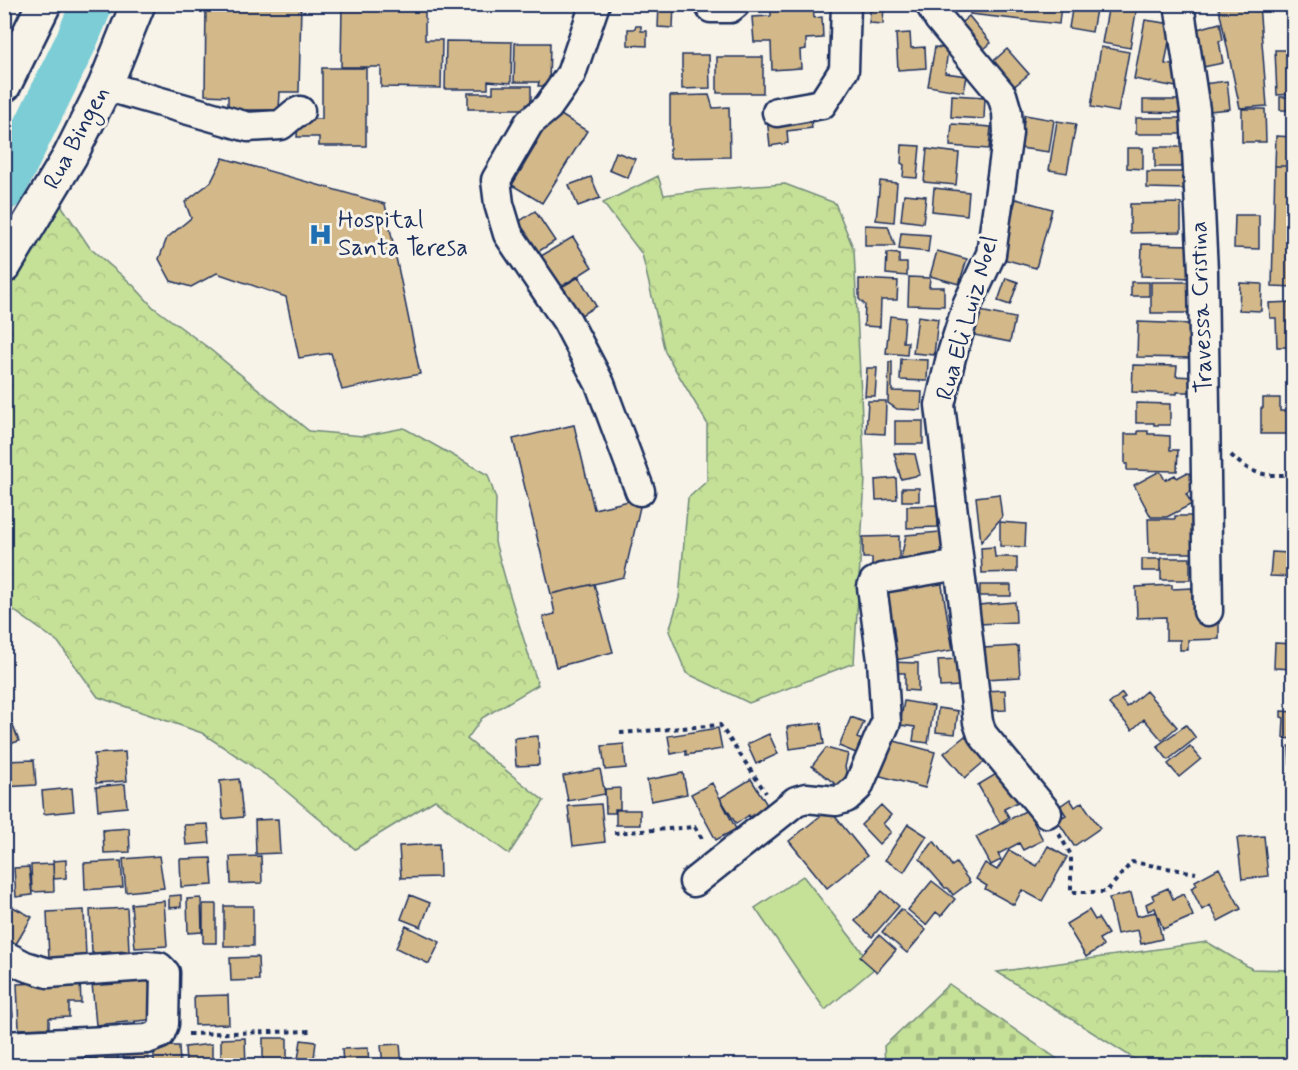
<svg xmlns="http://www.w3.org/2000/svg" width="1298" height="1070" font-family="Mynerve,sans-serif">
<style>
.forest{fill:url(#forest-crowns);stroke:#70887a;stroke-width:1.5}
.cemetery{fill:url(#cemetery-stones);stroke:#70887a;stroke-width:1.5}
.pitch{fill:#c5e097;stroke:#70887a;stroke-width:1.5}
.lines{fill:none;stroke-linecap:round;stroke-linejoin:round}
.river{stroke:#7ccdd6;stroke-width:42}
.building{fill:#d3b889;stroke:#1b2f5e;stroke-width:1.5}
.minor-casing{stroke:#1b2f5e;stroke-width:33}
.major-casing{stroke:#1b2f5e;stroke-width:38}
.path{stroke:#1b2f5e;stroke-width:4;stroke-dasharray:4.5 4.5;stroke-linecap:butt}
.minor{stroke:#f7f3e8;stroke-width:28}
.major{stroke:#f7f3e8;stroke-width:33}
.labels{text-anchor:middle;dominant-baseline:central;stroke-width:6;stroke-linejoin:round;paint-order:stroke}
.street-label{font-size:24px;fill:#1b2f5e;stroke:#f7f3e8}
.poi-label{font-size:24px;fill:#1b2f5e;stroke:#f7f3e8;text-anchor:start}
</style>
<defs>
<pattern id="forest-crowns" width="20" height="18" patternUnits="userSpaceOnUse" patternTransform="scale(1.5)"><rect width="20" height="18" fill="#c5e097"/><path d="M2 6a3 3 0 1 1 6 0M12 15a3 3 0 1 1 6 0" fill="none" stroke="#a9c085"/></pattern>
<pattern id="cemetery-stones" width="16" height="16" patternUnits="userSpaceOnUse" patternTransform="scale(1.5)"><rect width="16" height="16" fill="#c5e097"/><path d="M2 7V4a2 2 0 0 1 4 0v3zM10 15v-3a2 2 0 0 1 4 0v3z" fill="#a9c085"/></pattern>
</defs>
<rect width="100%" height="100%" fill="#f7f3e8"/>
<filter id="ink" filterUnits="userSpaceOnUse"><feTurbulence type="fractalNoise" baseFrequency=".0167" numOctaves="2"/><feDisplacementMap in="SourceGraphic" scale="12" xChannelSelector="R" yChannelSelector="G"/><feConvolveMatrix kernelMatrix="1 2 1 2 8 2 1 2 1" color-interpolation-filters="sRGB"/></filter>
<g filter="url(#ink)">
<!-- forest -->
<path class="forest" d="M658,176L664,195L703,190L785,184L835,203L854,250L865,479L854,663L749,703L686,673L669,631L679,598L688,498L707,481V423L665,352L642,254L603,203Z
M61,205L90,248L133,285L153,307L206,346L309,431L363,436L404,428L488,475L496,499L495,542L509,592L538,685L482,718L467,739L544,801L509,854L435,800L355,849L273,780L202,733L98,697L58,642L5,604V292Z
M1207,942L1252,969L1293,970V1065H1144L997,972Z"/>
<!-- cemetery -->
<path class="cemetery" d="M949,984L1066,1065H885L884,1046Z"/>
<!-- pitch -->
<path class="pitch" d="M803,876L875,968L825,1010L755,908Z"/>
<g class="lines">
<!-- river -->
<path class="river" d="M4,190L75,44L92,4"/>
</g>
<!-- building -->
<path class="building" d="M206,4H301L299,92H280L279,110H228V96L205,95Z
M342,4H425V40H442L441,88L381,87V67H341Z
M447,4H569V10H447Z
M659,4H674L673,28L658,27Z
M771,4H813L814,18L822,17L823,38L806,39V49L800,50L801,68L772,70L771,42H754L752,17L771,16Z
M871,4H884L883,24L869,23Z
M971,4H1061L1059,24L970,14Z
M1073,4H1097L1092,32L1069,28Z
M1109,4L1137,6L1130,48L1102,43Z
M1218,4H1259L1267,106L1240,108Z
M969,16L991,43L977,55L954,29Z
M1145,20L1172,24L1165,64L1184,67L1187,89L1134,79Z
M1220,23L1223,40L1219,41L1223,63L1198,68L1190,31Z
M636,26H641V31H647V46L628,45V29H634Z
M910,33L911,48L925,47L926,68L898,70L896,34Z
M446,41L512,42L511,83L488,81V89H445Z
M515,43H550L549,86H538L539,82H514Z
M935,47L948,49L945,73L967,76L964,92L928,86Z
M1101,47L1129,52L1118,112L1091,107Z
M1007,49L1029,74L1011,89L989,65Z
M1275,50H1294V94L1277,95Z
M682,55H709L710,88L682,89Z
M717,57H763V93H717Z
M322,68H366V146H319V137H297L298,119H322Z
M1227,81L1230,109L1198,112L1195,85Z
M493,86H531V109H468V93H493Z
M709,95L713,108L729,107L730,157L670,158V96Z
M952,95L985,97L984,119L951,117Z
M1280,97H1294V115H1289V110H1280Z
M1143,100H1186V113L1143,112Z
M548,107L587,131L542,203L512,185L537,143L529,138Z
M1242,109H1265L1266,142H1242Z
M810,113L812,128L787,131L788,143L770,146L767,118Z
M1025,115L1054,120L1049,152L1020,148Z
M1136,118H1185V134H1136Z
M1057,121L1076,124L1067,173L1049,170Z
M952,124L991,127L989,149L950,146Z
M1276,136L1294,137V166H1275Z
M902,145L920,146L917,178L903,177L904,165L901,163Z
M1155,147H1182V167H1155Z
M1127,148H1143V169L1127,168Z
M927,149L959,153L956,185L924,182Z
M616,152L635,159L628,178L609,170Z
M223,158L385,204L420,374L342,390L331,353L299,358L286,297L217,273L191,287L171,281L159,259L167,238L191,218L185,202L211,182Z
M1275,166H1294V287L1272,286Z
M1147,172H1187V189L1147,188Z
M591,177L600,198L578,206L569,185Z
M880,181L897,183L894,222L876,220Z
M934,188L969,192L967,215L932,211Z
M904,194L926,196L923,223L901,220Z
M1016,199L1052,209L1036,268L1000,258Z
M1181,203V232L1130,233V204Z
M535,211L555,241L533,255L514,225Z
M1235,215H1259V249L1234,248Z
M865,225L888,226L895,246H865Z
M901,233L930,235L928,252L899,249Z
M573,237L592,267L556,290L536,259Z
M1142,244L1193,245L1192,278L1141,276Z
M937,251L967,259L959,284L930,276Z
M887,253L899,254V263H907V276L886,274Z
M579,277L596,306L573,320L556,290Z
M909,277L930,278L929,287H944V306L908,305Z
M1006,278L1018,282L1010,305L998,301Z
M859,279L898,281L897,300H881L880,327L864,326L865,305L859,299Z
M1131,282H1149V296H1131Z
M1151,282H1191L1190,313H1151Z
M1240,283L1262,284L1261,311L1239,310Z
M1294,302V383H1290L1289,347H1277L1276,318H1270L1269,303Z
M975,310L1015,318L1010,342L969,334Z
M890,316L905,318L903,342H908L907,355L886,353Z
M918,316L938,319L934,355L913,353Z
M1138,322L1191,324L1190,358L1137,357Z
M901,359L928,360L927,381L900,380Z
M889,362H892V391L922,392L921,410L897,409L888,403Z
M1133,365L1177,366L1176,376L1193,377V392H1177V394L1132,392Z
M867,368H877L875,396H865Z
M1263,398H1280V411H1294V434H1261V408H1263Z
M868,401H886L885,434L866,433Z
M1136,403L1170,404V425H1154V423H1136Z
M895,421H923V444H895Z
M574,425L594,509L642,498L624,577L551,594L513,439Z
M1138,431H1148V434H1155V435L1170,436V450H1178L1177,471L1127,470V464H1125V434H1138Z
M894,453L915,454L920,475L901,479Z
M1160,471L1165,480L1175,475L1177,478L1186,473L1194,474L1195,489L1186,494L1192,504L1167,517H1151L1134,485Z
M896,478L897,499L876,500L875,480Z
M902,488H919V501H902Z
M999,494L1002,517L981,542L976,497Z
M937,505L938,527L907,528V506Z
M1175,516H1192L1193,553H1149L1148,519H1175Z
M1000,522L1026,524L1025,547L1000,546Z
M940,532L943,559L909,563V557L901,558L906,535Z
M899,536V566H872V558H863V537Z
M994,547L995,557H1017V572L982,573L981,548Z
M1272,552L1288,553V557L1294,558V577L1270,576Z
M1161,558H1190V580H1161Z
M1142,559H1160V571H1142Z
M940,574L953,650L895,660L882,584Z
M594,584L613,652L556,667L543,617L555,614L551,594Z
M980,585H1011V596H980Z
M1172,585V589L1192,588V600H1198L1219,613V639L1188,640V650H1180V640H1166V617L1137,618L1136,587Z
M1015,602L1016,622L980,624L978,605Z
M1275,643L1294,644V669L1274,668Z
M1018,646L1020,677L985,679L983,648Z
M959,659L961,686L940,687L938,660Z
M889,662L918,663V691L905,690V673H889Z
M1005,690L1006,710L984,711V691Z
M1146,691L1177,727L1162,740L1144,719L1132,730L1109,704L1122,693L1125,697L1121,700L1127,707Z
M904,701L934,706L928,743L913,741L915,727L900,725Z
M4,703L19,741L4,746Z
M938,708L958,711L955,734L936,732Z
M1281,711L1294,712V739L1283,738L1284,718L1281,717Z
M851,717L864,722L857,738L867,742L861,755L839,746Z
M821,723L824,744L790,749L787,727Z
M1186,725L1196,738L1168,760L1157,746Z
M718,728L722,749L686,755V751L671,754L668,736Z
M769,734L778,754L756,764L747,744Z
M538,736L539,765L516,766L514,738Z
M965,736L986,760L965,778L944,753Z
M887,739L935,752L925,788L877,775Z
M624,744L626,768L605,770L602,746Z
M1190,746L1201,759L1179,777L1168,764Z
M1289,746H1294V764H1290Z
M826,748L848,754L845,767L847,775L838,786L812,766Z
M125,752L127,781L96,783L94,754Z
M34,760L36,785L4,787V761Z
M600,769L605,794L568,801L563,776Z
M1003,770L1020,801L1004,809L1009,817L1000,823L978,785Z
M683,773L687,794L651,801L647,780Z
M239,779L243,817L223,819L220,781Z
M751,779L769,808L751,819L749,815L736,824L720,798Z
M712,783L736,829L716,840L691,794Z
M125,784L127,807L98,810L96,787Z
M72,788L74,811L44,814L42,791Z
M620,788V809H615V813H606L605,789Z
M4,795H9L10,822H4Z
M1070,799L1075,807L1082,802L1100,828L1074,846L1057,820L1066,815L1060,806Z
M601,804L605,842L573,846L568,806Z
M881,805L891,815L883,824L891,832L879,844L861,825Z
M829,809L867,856L827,888L789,841Z
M616,810H640V825H616Z
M1027,810L1043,840L1023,850L1019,843L998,854L1001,860L991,865L976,837Z
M278,819L280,853L256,854L255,820Z
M208,824L210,843L186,845L184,825Z
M908,824L927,836L904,872L885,860Z
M129,828L130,852L104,853L103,830Z
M1264,836L1268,876L1242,879L1237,838Z
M934,841L952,866L956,863L970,882L953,895L948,888H945L920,859Z
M439,844L440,877L401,878L399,846Z
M1048,846L1067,857L1042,901L1022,890L1014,905L985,889L987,886L976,879L985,863L997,870L1009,850L1037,866Z
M159,856L164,888L126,892L123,859Z
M261,856L262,883L231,884L230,857Z
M211,858L213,885L181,887L180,859Z
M66,860V878L54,879L53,861Z
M121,861L123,887L85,890L84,863Z
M53,864L54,891L32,892L31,865Z
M29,867L32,895L16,897L14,868Z
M1219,868L1241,909L1218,921L1210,905L1202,910L1191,888L1197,885L1195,881Z
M932,881L955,899L941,916L936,912L926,925L908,910Z
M1168,888L1173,899L1184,894L1193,916L1163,929L1155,908L1148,911L1146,904L1154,900L1152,895Z
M882,891L899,906L872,937L855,921Z
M1131,893L1137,916L1156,912L1162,939L1141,944L1138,930L1117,934L1109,898Z
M181,895V907L169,908V896Z
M410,895L430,903L421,927L401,919Z
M201,898L202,932L188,933L187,899Z
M164,901L167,946L135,948L131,904Z
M203,904H216V943H203Z
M224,906H253V946H224Z
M13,907L32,917L16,944L4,938V922Z
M127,908L129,951L92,953L90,910Z
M901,909L926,930L907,953L882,932Z
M84,910L86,957L49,959L47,912Z
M1089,910L1095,920L1098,918L1108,934L1099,939L1103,946L1086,957L1066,924Z
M406,926L440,942L429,964L396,948Z
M879,935L896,950L877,972L860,957Z
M258,957L259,980L231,981L230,958Z
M4,975H9L13,1016L4,1017Z
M154,978L158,1019L96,1025L92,984Z
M80,981L81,1003H69V1017L49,1018V1028L19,1029L17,984Z
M228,995L229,1024L195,1025L194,996Z
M245,1038L246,1066H221V1039Z
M263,1038H287V1066H263Z
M301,1040L316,1042L313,1066H297Z
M212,1044V1066H186L185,1047Z
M400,1044L402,1066H383L381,1045Z
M154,1046H179L180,1066H154Z
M368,1048L369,1066H343L342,1049Z
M90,1051H118V1066H90Z
M148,1051L149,1066H124L123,1052Z
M26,1057V1066H4V1058Z
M85,1057L86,1066H60V1058Z"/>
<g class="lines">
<defs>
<path id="minor" d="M595,4L571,74L548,107L529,123L496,180L499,204L508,234L567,321L600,384L640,491
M711,4V8H730L735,4
M930,4L939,19L1002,95L1007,112L1008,133L991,254L968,303L951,357L940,405L978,722L982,734L1047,813
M1179,4L1195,110L1203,271L1208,611
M105,86L248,127L281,125L294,114L300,111
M777,112L822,104L844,70L846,4
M694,882L796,801L806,798L836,801L846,798L858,787L886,722L882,660L872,587L874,582L882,578L959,565
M4,955L25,966L48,973L147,966L159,967L165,973L164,1024L160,1034L147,1039L4,1046"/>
<path id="major" d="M4,85L44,4
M4,266L70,156L105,86L138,4"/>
</defs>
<!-- minor casing -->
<use href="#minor" class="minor-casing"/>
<!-- major casing -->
<use href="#major" class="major-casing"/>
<!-- path -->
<path class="path" d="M1231,455C1251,475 1266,477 1294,474
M620,733L720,725L766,793
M614,833L695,827L704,842
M1059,834L1071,855V892H1106L1132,862L1196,873
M188,1034L312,1031"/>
<!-- minor -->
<use href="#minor" class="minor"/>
<!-- major -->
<use href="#major" class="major"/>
</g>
</g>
<!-- icons -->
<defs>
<symbol id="hospital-bare" viewBox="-9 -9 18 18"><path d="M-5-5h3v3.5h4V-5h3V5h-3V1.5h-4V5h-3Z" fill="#1f6fb2" stroke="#f7f3e8" stroke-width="2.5" paint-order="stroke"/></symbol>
</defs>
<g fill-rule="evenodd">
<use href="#hospital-bare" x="304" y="218" width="33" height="33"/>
</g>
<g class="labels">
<!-- street labels -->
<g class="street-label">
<text transform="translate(77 138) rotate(-62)">Rua Bingen</text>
<text transform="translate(1202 307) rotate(-92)">Travessa Cristina</text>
<text transform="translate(968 318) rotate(-74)">Rua Eli Luiz Noel</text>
</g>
<!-- poi labels -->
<g class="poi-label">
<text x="338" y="220">Hospital<tspan x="338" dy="28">Santa Teresa</tspan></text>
</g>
</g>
<!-- margin -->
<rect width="1298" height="1070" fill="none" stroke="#f7f3e8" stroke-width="24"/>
<rect x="12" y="12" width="1274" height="1046" fill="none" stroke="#1b2f5e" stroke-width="2" filter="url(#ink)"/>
</svg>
